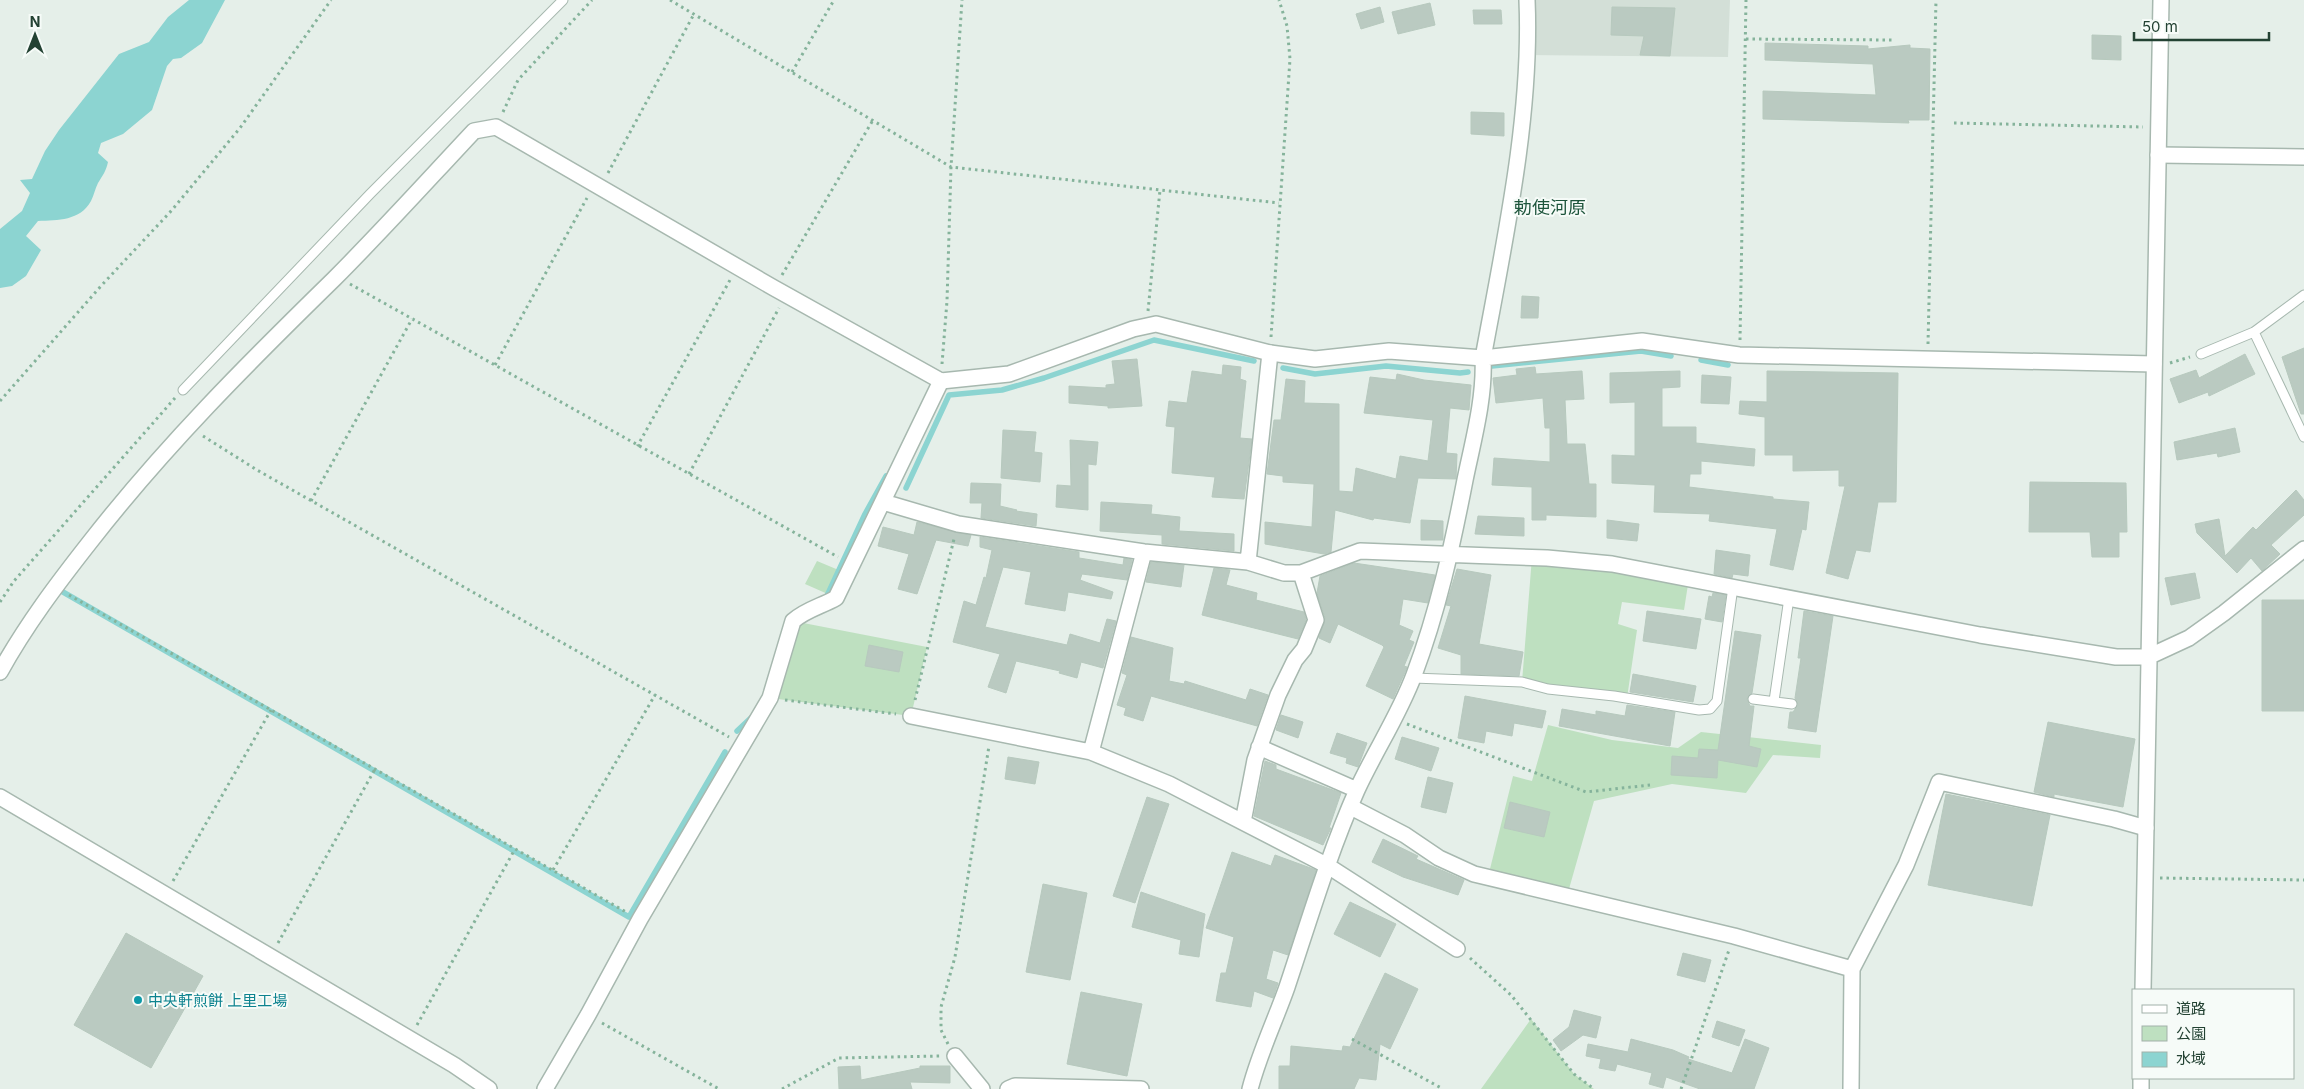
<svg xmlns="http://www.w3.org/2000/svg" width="2304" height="1089" font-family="Inter,'Noto Sans JP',sans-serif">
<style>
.built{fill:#d3dfd7}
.green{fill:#bee0c0}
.water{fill:#8cd4d1}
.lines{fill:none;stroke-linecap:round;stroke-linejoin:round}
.stream{stroke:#8cd4d1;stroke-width:5.5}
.building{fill:#bacac1;stroke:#b7c9be}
.service-casing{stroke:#a7b8af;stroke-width:11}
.minor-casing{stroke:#a7b8af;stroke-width:18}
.tertiary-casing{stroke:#a7b8af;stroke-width:18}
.path{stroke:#85b39b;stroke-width:3;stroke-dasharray:2.5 4;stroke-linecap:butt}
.service{stroke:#fff;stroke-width:9}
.minor{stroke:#fff;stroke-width:15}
.tertiary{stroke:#fff;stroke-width:15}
.culture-dot{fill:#0f9aa8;stroke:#f6fbf8;stroke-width:2}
.labels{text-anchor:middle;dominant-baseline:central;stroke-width:4;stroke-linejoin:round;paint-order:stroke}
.culture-label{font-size:15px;fill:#0d838f;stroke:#f6fbf8;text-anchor:start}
.quarter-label{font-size:18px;fill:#1e553c;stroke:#f6fbf8}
</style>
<rect width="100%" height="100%" fill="#e5efe9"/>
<!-- built -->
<path class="built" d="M1527,0H1730L1728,57L1526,55Z"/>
<!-- green -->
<path class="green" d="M1532,557L1689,578L1684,610L1622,602L1618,624L1637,630L1627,698L1522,682Z
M817,561L841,571L830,595L805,584Z
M793,621L927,647L911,716L770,698Z
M1548,725L1612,740L1678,748L1701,732L1821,745L1820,758L1773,755L1746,793L1672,784L1594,801L1567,896L1488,877L1513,776L1532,781Z
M1531,1019L1574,1074L1594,1089H1481Z"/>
<!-- water -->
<path class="water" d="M189,0H225L202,43L181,58L173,59L167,66L152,110L123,134L101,143L98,153L108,162C106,171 103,175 98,183C95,189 94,195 91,201C80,221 58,220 38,221L26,236L41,250L26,276L12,286L0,288V229L22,211L30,193L20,180L32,179L45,151L59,130L119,54L149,42L168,17Z"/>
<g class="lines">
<!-- stream -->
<path class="stream" d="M1701,360L1728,365
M1492,366L1641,351L1671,356
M1283,368L1315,374L1386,366L1460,373L1468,372
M906,488L949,395L1002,390L1044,378L1154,340L1254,361
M56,588L629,917L725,752
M825,600L865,514L886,476
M737,731L754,715"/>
</g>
<!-- building -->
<path class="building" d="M1430,3L1435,25L1398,34L1392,12Z
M1380,7L1384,22L1361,29L1356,14Z
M1612,7L1675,8L1670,56L1640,55L1644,36L1611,35Z
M1473,10H1501L1502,24H1474Z
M2092,35L2121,36V60L2092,59Z
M1765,43L1868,46V49L1910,45V48L1930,49L1929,120H1908L1909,123L1763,119V91L1876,95L1873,64L1765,60Z
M1471,112L1504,113V136L1471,134Z
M1522,296L1539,297L1538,318H1521Z
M2304,348V414H2301L2282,357Z
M2245,354L2255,374L2209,396L2208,392L2179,403L2170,379L2196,370L2199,378Z
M1137,359L1142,406L1108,408V406L1069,403V386L1106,388V385L1115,384L1112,361Z
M1223,365L1241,367L1240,379L1246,381L1240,438L1252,439L1244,499L1212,497L1215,477L1172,473L1175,427L1166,426L1169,401L1187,403L1192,371L1222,375Z
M1535,367L1536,374L1582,371L1584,399L1565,400L1567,444H1585L1589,484H1596V517L1546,515V520H1532V487L1492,485L1494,458L1550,462V428H1545L1543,398L1496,403L1493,378L1517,375L1516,369Z
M1680,371V387L1662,388V427H1696V443L1755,449L1754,466L1701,461V474H1690L1689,487L1773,497V499L1809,502L1806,530L1802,529L1793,570L1770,565L1777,529L1709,521L1710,514L1654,512L1655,485L1612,483V455L1635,456V402L1610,403V373Z
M1767,371L1898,373L1896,502H1878L1870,552L1856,550L1848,579L1826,573L1845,486H1839V470L1793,471V455H1765V417L1739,414L1740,401L1767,402Z
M1397,374L1424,380L1471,385L1469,410L1450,408L1446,453L1457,454L1456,479L1418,478L1410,523L1374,518L1373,520L1335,510L1331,552L1324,554L1265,544V522L1312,527L1314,484L1283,482V476L1267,474L1274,420H1281L1286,379L1305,381L1304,403L1339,404V491L1353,492L1356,468L1396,479L1400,456L1428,461L1433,420L1364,413L1370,377L1396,380Z
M1702,375L1731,377L1729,404L1701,403Z
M2235,428L2240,452L2218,457L2217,453L2177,460L2174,442Z
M1003,430L1036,432L1034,452L1042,453L1040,482L1001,478Z
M1070,440L1098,442L1096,465L1088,464V510L1056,507L1057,485L1071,486Z
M2030,482L2126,483L2127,532H2119V557H2092L2090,532H2029Z
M971,483L1001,484L1000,506L1017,510L1016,511L1037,514L1036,526L981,518L982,503H970Z
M2296,490L2304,500V515L2271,545L2280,554L2262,571L2251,558L2237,573L2197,533L2195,524L2219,519L2225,556L2253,527L2256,530Z
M1101,502L1152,505L1151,514L1180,517L1179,531L1234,534V551L1162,544V535L1100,531Z
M1478,516L1524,518V536L1475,534Z
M1421,520L1443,521V540H1421Z
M1607,520L1639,524L1637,541L1607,538Z
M917,522L971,535L968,546L936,540L917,594L898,589L909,554L878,546L883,527L914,535Z
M980,537L1079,552V558L1123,565L1124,558L1132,560L1127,580L1082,574L1080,580L1113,592L1111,599L1068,592L1065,611L1025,604L1031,572L1003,567L985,627L1067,645L1070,634L1100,643L1107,619L1116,621L1103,668L1081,662L1077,678L1059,673L1060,671L1016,661L1006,693L988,687L1000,654L953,642L964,601L976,605L984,577L986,578L992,550L980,547Z
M1716,550L1750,555L1748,576L1733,574L1732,578L1714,574Z
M1151,562L1184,565L1181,587L1146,582Z
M1354,563L1435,575L1428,603L1403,599L1399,625L1413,631L1409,640L1414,642L1404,666L1407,667L1405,672L1393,699L1366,686L1384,647L1382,645L1338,624L1330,643L1319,638L1325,618L1317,593L1320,576Z
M1214,568L1230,570L1226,585L1257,593L1256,600L1304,612L1306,620L1298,639L1202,615Z
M1457,569L1491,575L1479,644L1523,652L1519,676L1461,674V655L1438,648L1451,606L1446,605Z
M2195,573L2200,598L2171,605L2165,578Z
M1713,593L1726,595L1722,622L1705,619L1709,596L1712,597Z
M2262,600H2304V711H2262Z
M1647,611L1701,619L1696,649L1643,641Z
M1804,611L1833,616L1816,732L1788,728L1790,712H1793L1798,705L1795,698L1801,658H1798Z
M1735,631L1761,635L1752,693L1747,699L1750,706H1754L1749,746L1761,749L1757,767L1718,760L1717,778L1671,775L1672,756L1698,758L1699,749L1718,750Z
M1131,637L1173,648L1169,681L1184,684L1185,681L1246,700L1250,689L1268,695L1257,726L1151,696L1143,721L1124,715L1126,708L1117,705L1127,675L1122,673Z
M869,645L903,652L899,672L865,666Z
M1633,674L1696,686L1693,702L1630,692Z
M1465,696L1546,711L1542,728L1514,723L1512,736L1486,731L1484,743L1458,738Z
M1627,705L1675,712L1670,746L1559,726L1562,709L1596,715V711L1625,716Z
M1281,715L1303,722L1298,738L1276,730Z
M2048,722L2135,739L2123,807L2054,794V797L2034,792Z
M1337,733L1367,743L1358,767L1346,763L1347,758L1330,753Z
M1402,737L1439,748L1431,771L1395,759Z
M1008,757L1039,762L1035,784L1005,779Z
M1265,761L1276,765V769L1341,793L1329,828H1331L1323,845L1254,816Z
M1428,777L1453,783L1446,813L1421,807Z
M1946,794L2050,815L2032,906L1928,885Z
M1147,797L1169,804L1135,903L1113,896Z
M1510,802L1550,812L1544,837L1504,828Z
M1383,839L1418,856L1416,859L1464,880L1458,895L1403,877L1372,862Z
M1232,852L1271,866L1275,855L1316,870L1288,955L1273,950L1266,979L1278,983L1273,998L1254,991L1251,1007L1216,1001L1221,973H1226L1234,937L1206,928Z
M1043,884L1087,893L1070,980L1026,972Z
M1141,892L1205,914L1199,957L1179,954L1181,940L1132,927Z
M1350,902L1396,924L1380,957L1334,934Z
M126,933L203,976L151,1068L74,1025Z
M1683,953L1711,960L1705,982L1677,975Z
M1385,973L1418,989L1390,1049L1380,1044L1376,1080L1359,1078L1354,1089H1279V1066H1290L1291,1046L1342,1051L1343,1046L1350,1047Z
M1081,992L1142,1004L1127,1076L1067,1064Z
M1574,1010L1601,1017L1596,1038L1583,1035L1561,1051L1553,1040L1569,1027Z
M1717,1021L1745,1030L1739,1046L1712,1037Z
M1631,1039L1673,1050L1689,1057L1688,1059L1732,1073L1745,1039L1769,1048L1754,1089H1700L1666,1077L1663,1088L1649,1084L1652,1073L1617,1064L1615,1071L1599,1068L1601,1059L1586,1056L1588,1044L1628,1052Z
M860,1066L861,1080L920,1068V1066H950V1083L910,1082L912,1089H839L838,1067Z"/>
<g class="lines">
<defs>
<path id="service" d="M2254,332L2304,437
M2201,354L2254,332L2304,295
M183,390L370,194L563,0
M1413,678L1522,682L1548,689L1614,696L1699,710L1710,709L1717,701L1733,587
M1753,699L1792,704
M1774,701L1789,598"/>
<path id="minor" d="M2158,155L2304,157
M883,502L958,524L1144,552L1248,562L1284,573H1301L1360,551L1547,558L1612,564L1980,635L2116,657H2148
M1248,562L1270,353
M911,716L1091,752L1169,784L1328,866L1457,949
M1259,747L1357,790
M1091,752L1144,552
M1351,807L1405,835L1439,858L1474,874L1734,936L1852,969
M1243,822L1255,760L1278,695L1295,660L1304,649L1316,620L1301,573
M955,1056L982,1089
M545,1089L588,1015L640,919L770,698L793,621C805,610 822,606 836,598L941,381
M1008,1089L1015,1086L1141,1089
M1250,1089C1259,1054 1275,1021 1287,987C1309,921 1329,853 1357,790C1375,751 1399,715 1414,675C1438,611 1452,547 1465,480C1473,441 1485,398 1483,358L1642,341L1739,355L2154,364
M1851,1089L1852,969L1906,865L1939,782L2114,819L2146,828"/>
<path id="tertiary" d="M2148,657L2189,638L2224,613L2304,549
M0,672C26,625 57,584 90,542C164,447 248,363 334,279C382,231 428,180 474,131L496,127L774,288L941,381L1009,374L1133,329L1156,324L1270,353L1315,359L1389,351L1483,358C1504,243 1532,117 1527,0
M0,797L454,1065L489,1089
M2143,990L2161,0
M2141,1089V1078"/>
</defs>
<!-- service casing -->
<use href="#service" class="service-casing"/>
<!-- minor casing -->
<use href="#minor" class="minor-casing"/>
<!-- tertiary casing -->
<use href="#tertiary" class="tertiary-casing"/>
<!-- path -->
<path class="path" d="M670,0L951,167L1279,203
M1746,39L1893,40
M792,72L834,0
M503,112L518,80L592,0
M1954,123L2143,127
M608,173L694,14
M782,275L873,120
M350,284L838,557
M1148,311L1160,190
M1271,337L1290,59L1287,26L1279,0
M1740,340L1746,0
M1928,344L1936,0
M2170,363L2190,357
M942,364L947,301L951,167L962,0
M495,365L587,198
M0,401L101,286L172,210L240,128L331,0
M203,436L257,470L729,737
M640,446L638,445L730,280
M689,474L779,308
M311,501L412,319
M69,595L626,912
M0,602L14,581L175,398
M785,700L896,714
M915,700L954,539
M1407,724L1586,792L1650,785
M553,870L655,695
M2160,878L2304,880
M173,881L271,710
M278,943L375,769
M1470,958L1511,995L1574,1074L1594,1089
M602,1023L719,1089
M417,1025L515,849
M1352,1039L1443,1089
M948,1044L941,1030V1007L955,957L989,746
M782,1089L839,1058L940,1056
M1681,1089L1729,950"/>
<!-- service -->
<use href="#service" class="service"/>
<!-- minor -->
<use href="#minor" class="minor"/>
<!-- tertiary -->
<use href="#tertiary" class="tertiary"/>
</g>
<!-- markers -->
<circle class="culture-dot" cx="138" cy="1000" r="5"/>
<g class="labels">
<!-- culture labels -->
<g class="culture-label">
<text x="148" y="1000">中央軒煎餅 上里工場</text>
</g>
<!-- quarter labels -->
<g class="quarter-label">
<text x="1550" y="207">勅使河原</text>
</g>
</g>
<!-- legend -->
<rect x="2132" y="989" width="162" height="90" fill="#f6fbf8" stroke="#a2b1a9"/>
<rect x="2142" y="1005" width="25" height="8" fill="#ffffff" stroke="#a2b1a9"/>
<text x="2176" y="1014" font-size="15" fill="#234233">道路</text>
<rect x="2142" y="1026" width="25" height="15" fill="#bee0c0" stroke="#a2b1a9"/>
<text x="2176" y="1039" font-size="15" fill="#234233">公園</text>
<rect x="2142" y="1052" width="25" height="15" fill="#8cd4d1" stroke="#a2b1a9"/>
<text x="2176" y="1064" font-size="15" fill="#234233">水域</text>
<!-- north arrow -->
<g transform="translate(35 35)" stroke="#f6fbf8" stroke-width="4" paint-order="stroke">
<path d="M0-4L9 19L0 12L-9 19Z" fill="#234233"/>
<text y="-8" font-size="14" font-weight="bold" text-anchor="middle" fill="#234233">N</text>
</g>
<!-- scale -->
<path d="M2134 32v8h135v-8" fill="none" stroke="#234233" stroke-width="2.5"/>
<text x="2142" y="32" font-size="15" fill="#234233" stroke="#f6fbf8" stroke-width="4" paint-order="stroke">50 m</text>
</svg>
